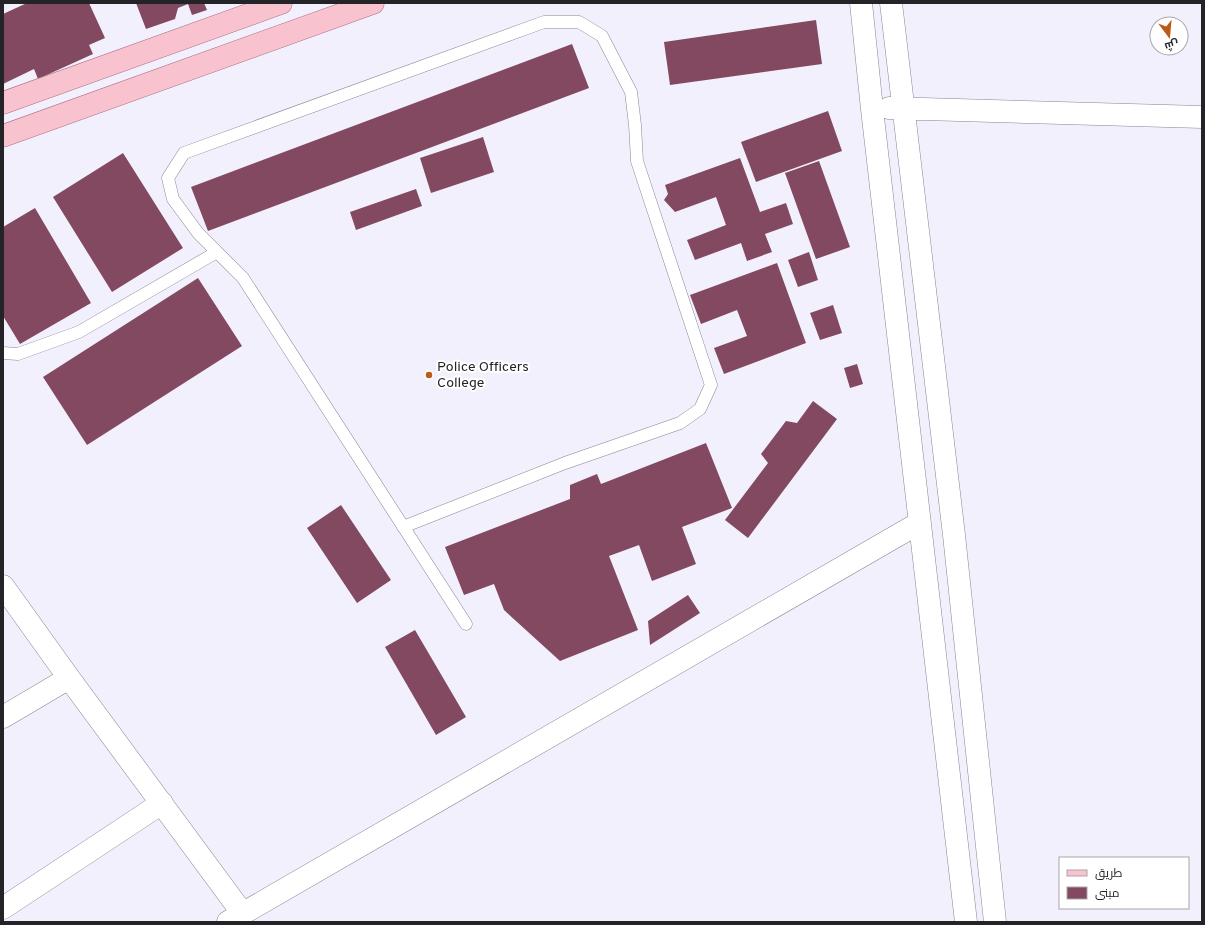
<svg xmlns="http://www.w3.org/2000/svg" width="1205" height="925" font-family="Overpass,Cairo,sans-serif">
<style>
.building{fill:#824960}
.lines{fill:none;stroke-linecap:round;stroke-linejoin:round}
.service-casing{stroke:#878591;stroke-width:13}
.minor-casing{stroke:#878591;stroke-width:23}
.primary-casing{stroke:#ab7080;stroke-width:23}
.service{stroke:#fff;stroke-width:12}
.minor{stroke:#fff;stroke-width:22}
.primary{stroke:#f8c2cf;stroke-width:22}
.poi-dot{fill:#bb5b17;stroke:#fff;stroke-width:1.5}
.labels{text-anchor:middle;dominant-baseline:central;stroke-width:4;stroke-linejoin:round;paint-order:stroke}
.poi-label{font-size:14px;fill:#242328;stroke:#fff;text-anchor:start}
</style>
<rect width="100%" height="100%" fill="#f3f0fd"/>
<!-- building -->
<path class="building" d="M27,3H89L105,38L89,45L93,54L38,79L34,69L3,84V14Z
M136,3H204L207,10L192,15L188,4L178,8L175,19L146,29Z
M816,20L822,64L670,85L664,42Z
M572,44L589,88L208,231L191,187Z
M828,111L842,151L756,182L741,142Z
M483,137L494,172L431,193L420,158Z
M123,153L183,248L112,292L53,197Z
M740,158L760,212L786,203L793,224L765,234L772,252L747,261L741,243L695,260L687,240L726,225L716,197L675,212L664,200L668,194L665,185Z
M819,161L850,247L816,259L785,173Z
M416,189L422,206L356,230L350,212Z
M35,208L91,303L20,344L3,316V227Z
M809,252L818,280L798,287L788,260Z
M777,263L806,343L724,374L714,348L747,336L737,310L701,324L690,295Z
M198,278L242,346L87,445L43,377Z
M833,305L842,333L820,340L810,313Z
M857,364L863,384L850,388L844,368Z
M813,401L837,419L748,538L725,520L768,463L761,454L786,421L797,423Z
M706,443L732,508L682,527L696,564L652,581L639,545L609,556L638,630L560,661L504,610L494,584L464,595L445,547L570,499V485L597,474L601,484Z
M341,505L391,580L357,603L307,528Z
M688,595L700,613L650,645L648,621Z
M415,630L466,717L436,735L385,647Z"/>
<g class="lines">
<defs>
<path id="service" d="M3,353L18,354L79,332L217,252
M403,527L565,463L680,423L700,409L711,385L637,161L635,125L631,92L602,36L579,22H544L184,153L168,178L173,199L198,233L243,278L466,624"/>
<path id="minor" d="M861,3L872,109L966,922
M891,3L954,535L995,922
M889,108L1202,117
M3,586L69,678L243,914
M3,717L69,678
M3,908L162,803
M228,922L919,523"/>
<path id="primary" d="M3,103L281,3
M3,136L373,3"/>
</defs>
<!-- service casing -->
<use href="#service" class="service-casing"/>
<!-- minor casing -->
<use href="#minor" class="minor-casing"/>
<!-- primary casing -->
<use href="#primary" class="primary-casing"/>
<!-- service -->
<use href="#service" class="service"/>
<!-- minor -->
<use href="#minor" class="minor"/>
<!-- primary -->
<use href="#primary" class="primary"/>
</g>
<!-- markers -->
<circle class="poi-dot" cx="429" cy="375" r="4"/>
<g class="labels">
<!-- poi labels -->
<g class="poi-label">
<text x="437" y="367">Police Officers<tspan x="437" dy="16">College</tspan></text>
</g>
</g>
<!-- border -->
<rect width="1205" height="925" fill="none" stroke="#242328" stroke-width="8"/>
<!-- legend -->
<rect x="1059" y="857" width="130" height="52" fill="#ffffff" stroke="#a7a7a9"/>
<rect x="1067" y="870" width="20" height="6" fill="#f8c2cf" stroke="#a7a7a9"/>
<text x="1095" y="877" font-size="12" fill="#242328">طريق</text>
<rect x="1067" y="887" width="20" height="12" fill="#824960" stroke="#a7a7a9"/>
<text x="1095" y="897" font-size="12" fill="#242328">مبنى</text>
<!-- north arrow -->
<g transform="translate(1169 36) rotate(164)"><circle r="19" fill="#ffffff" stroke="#a7a7a9"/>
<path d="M0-3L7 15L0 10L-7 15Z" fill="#bb5b17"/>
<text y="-6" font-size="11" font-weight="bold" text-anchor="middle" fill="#242328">ش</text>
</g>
</svg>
